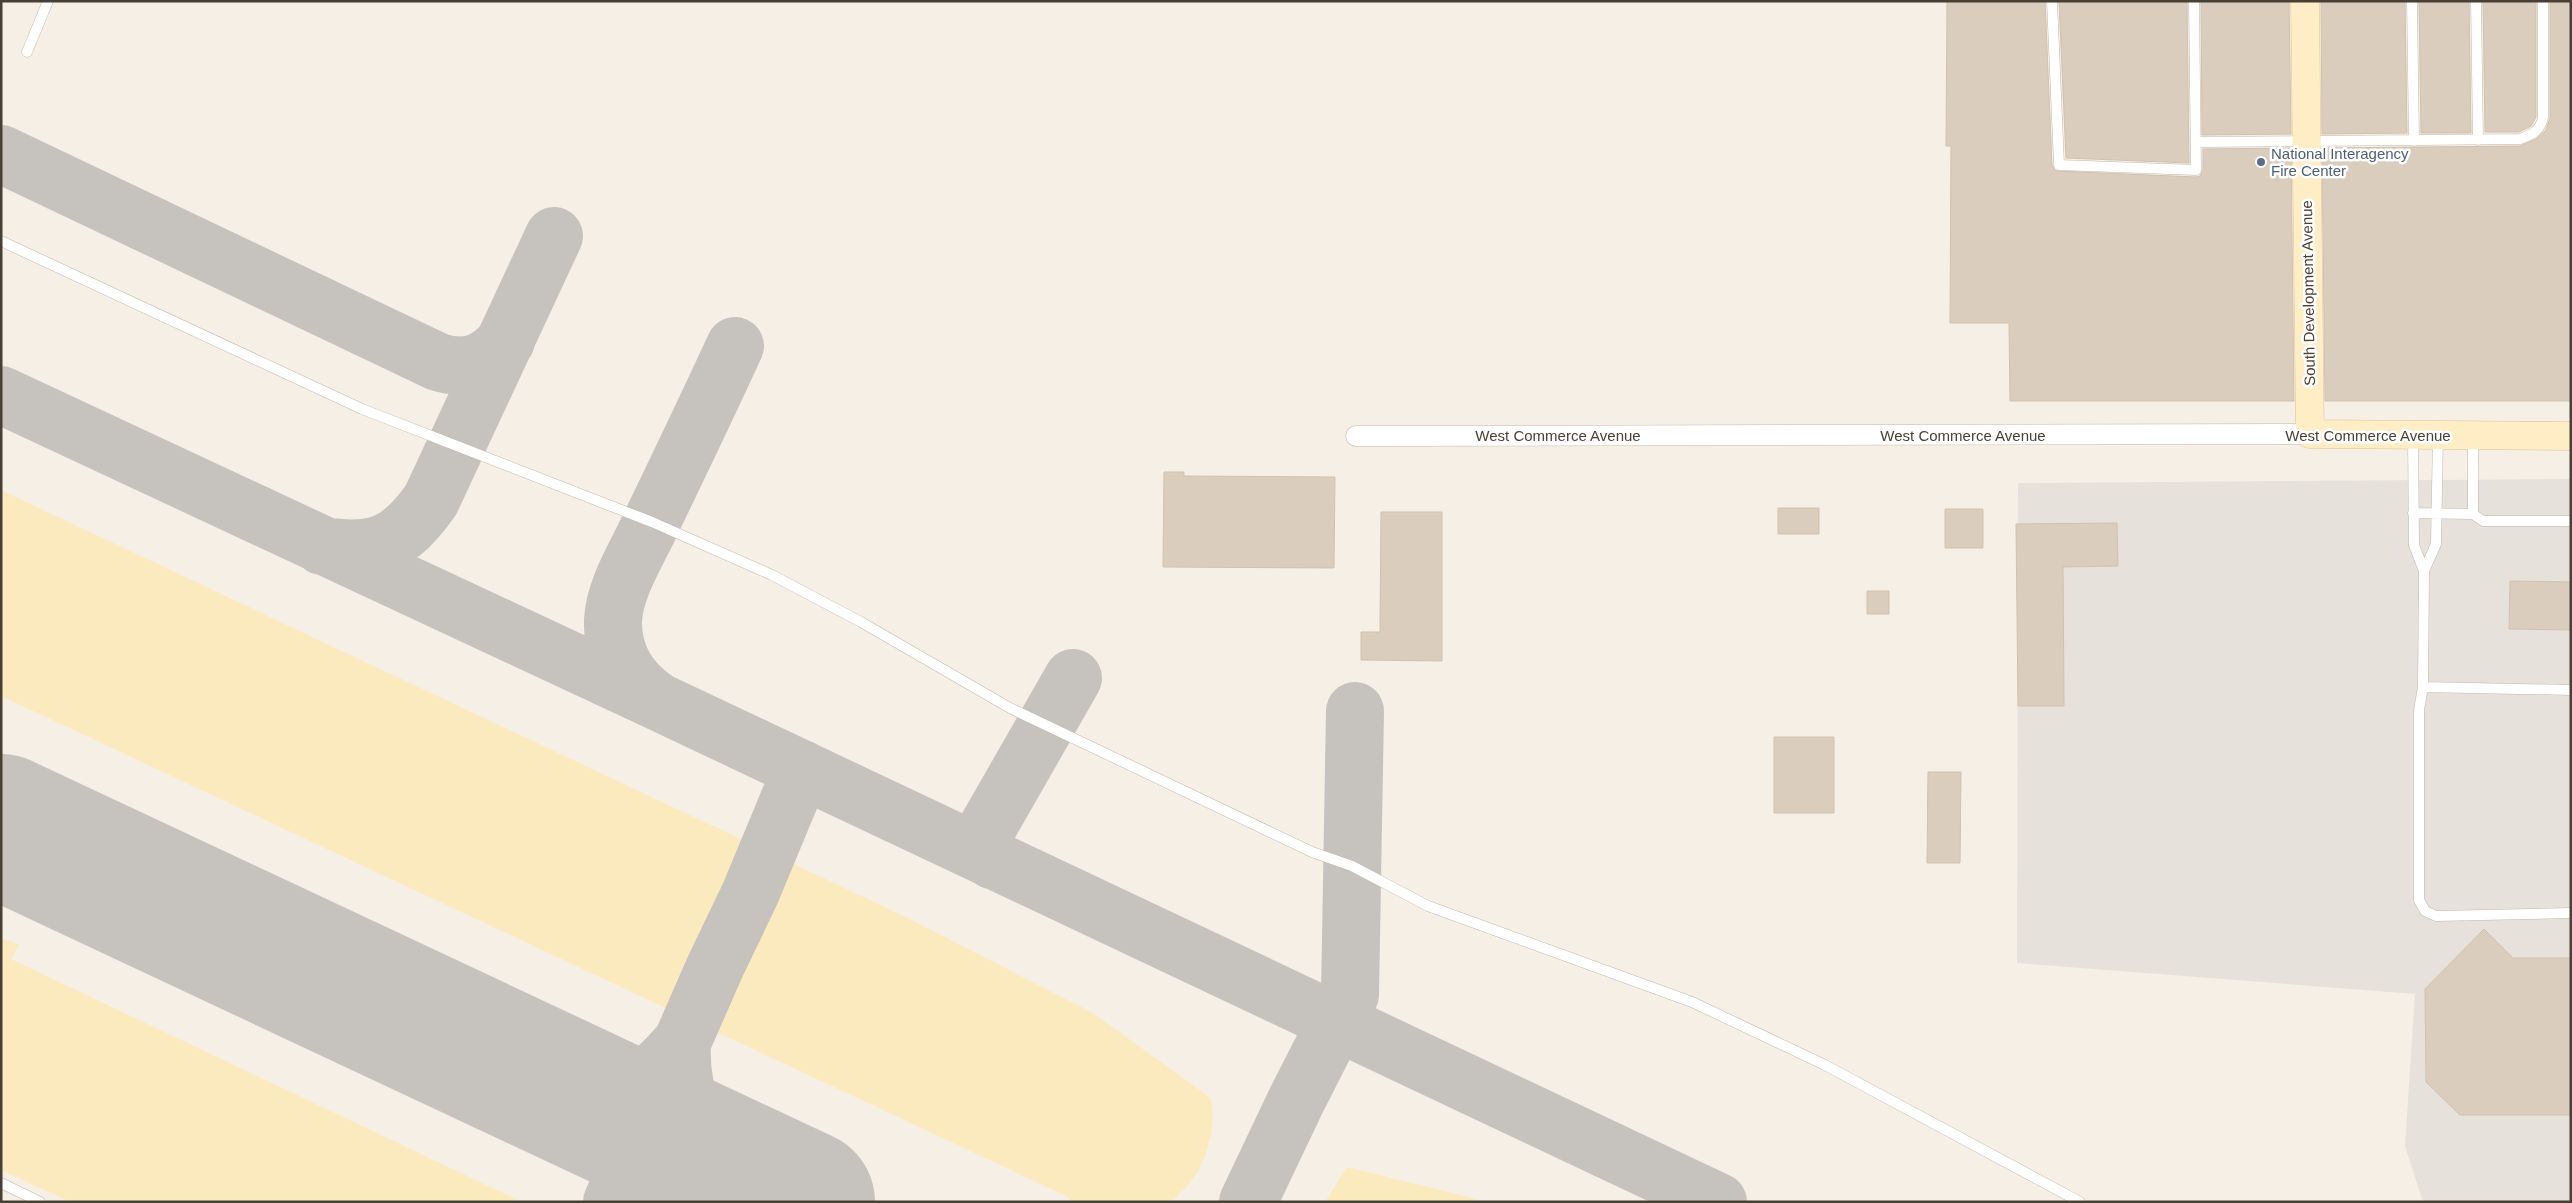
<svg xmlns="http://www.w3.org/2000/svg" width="2572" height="1203" font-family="Arial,sans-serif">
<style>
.industrial{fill:#e7e1db}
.sand{fill:#fceabf}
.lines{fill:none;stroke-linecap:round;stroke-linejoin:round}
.taxiway{stroke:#c6c3be;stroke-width:58}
.runway{stroke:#c6c3be;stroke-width:144}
.building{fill:#dacdbe;stroke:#d3c1ad}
.lane-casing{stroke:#c4b9ab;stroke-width:11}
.street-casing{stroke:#c4b9ab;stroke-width:21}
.secondary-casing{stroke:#dcc394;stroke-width:29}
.lane{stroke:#fff;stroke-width:10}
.street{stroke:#fff;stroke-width:20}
.secondary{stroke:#ffedc6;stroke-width:28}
.service-dot{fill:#5c6f8a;stroke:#fff;stroke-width:2}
.labels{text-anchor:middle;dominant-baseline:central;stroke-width:5;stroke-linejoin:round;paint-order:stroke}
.service-label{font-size:15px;fill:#4e5e75;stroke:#fff;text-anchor:start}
.street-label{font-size:15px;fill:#483f35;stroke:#fff}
</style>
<rect width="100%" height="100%" fill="#f5efe6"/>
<!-- industrial -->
<path class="industrial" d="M2571,479V1202H2423L2405,1146L2415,994L2017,963L2018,483Z"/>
<!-- sand -->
<path class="sand" d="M1,490L908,918L1093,1013L1211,1098C1217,1139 1203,1175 1171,1202H1068L1070,1198L1,696Z
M1,938L19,944L11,959L522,1202H71L1,1170Z
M1347,1167L1476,1199L1483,1202H1325Z"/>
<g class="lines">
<!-- taxiway -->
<path class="taxiway" d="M1,154L438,362C467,371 487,363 506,341
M1,395L659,702L1718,1202
M322,546C376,554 399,545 431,500L554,236
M656,700C628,681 612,654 613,620C615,586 638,552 652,521C680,463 708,405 735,346
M992,860L983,844L986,830L1073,678
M682,1042C679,1101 699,1132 739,1172
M540,1078C573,1084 615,1096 646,1076C660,1068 671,1054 682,1042
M612,1202L715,967L750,894L802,769
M1248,1202L1296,1101L1350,995L1355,711"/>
<!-- runway -->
<path class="runway" d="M1,826L803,1202"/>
</g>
<!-- building -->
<path class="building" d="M1947,1H2045L2052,165L2056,171L2196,177L2200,176L2203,170V149L2291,148L2294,401H2010L2009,323H1950L1951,146H1946Z
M2059,1H2187L2189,163L2066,158Z
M2201,1H2289L2291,134L2202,135Z
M2321,1H2405L2407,133L2322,134Z
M2419,1H2469L2471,133H2421Z
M2483,1H2536V117L2531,126L2519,132H2485Z
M2550,1H2571V401H2325L2322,148L2520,146L2536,139L2546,130L2550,118Z
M1164,472H1184V476L1335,477L1334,568L1163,567Z
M1778,508H1819V534H1778Z
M1945,509H1983V548H1945Z
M1381,512H1442V661L1361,660V632H1380Z
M2117,523L2118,566L2063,567L2064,706H2018L2016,524Z
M2510,581L2571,582V630L2509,629Z
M1867,591H1889V614H1867Z
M1774,737H1834V813H1774Z
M1928,772H1961L1960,863H1927Z
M2484,929L2513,958H2571V1115H2460L2426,1082L2425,989Z"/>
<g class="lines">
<defs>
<path id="lane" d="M2052,1L2059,165L2196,170L2194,1
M2412,1L2414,141
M2476,1L2478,140
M27,52L48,1
M2196,142L2520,139C2533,134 2540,131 2543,118V1
M1,241L362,409L652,522L772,575L861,622L1010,708L1312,852L1352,866L1428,906L1692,1002L1825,1065L2080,1202
M2413,436L2414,545L2424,571L2436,544L2438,436
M2473,436V514L2483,521H2571
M2413,513L2473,514
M2424,571L2423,687L2419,710V900L2425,911L2436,916L2571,913
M2423,687L2571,690
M1,1183L40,1202"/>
<path id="street" d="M1356,436L2310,434"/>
<path id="secondary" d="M2305,1L2310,434L2571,436"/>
</defs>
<!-- lane casing -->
<use href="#lane" class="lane-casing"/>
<!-- street casing -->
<use href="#street" class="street-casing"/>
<!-- secondary casing -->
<use href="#secondary" class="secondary-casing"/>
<!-- lane -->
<use href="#lane" class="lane"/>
<!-- street -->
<use href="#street" class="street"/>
<!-- secondary -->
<use href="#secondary" class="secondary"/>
</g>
<!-- markers -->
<circle class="service-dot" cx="2261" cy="162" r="5"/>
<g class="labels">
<!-- service labels -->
<g class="service-label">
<text x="2271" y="153">National Interagency<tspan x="2271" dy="17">Fire Center</tspan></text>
</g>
<!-- street labels -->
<g class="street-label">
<text transform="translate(2308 293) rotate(-91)">South Development Avenue</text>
<text x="1558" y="435">West Commerce Avenue</text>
<text x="1963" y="435">West Commerce Avenue</text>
<text x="2368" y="435">West Commerce Avenue</text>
</g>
</g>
<!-- border -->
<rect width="2572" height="1203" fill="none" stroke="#483f35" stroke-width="5"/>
</svg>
